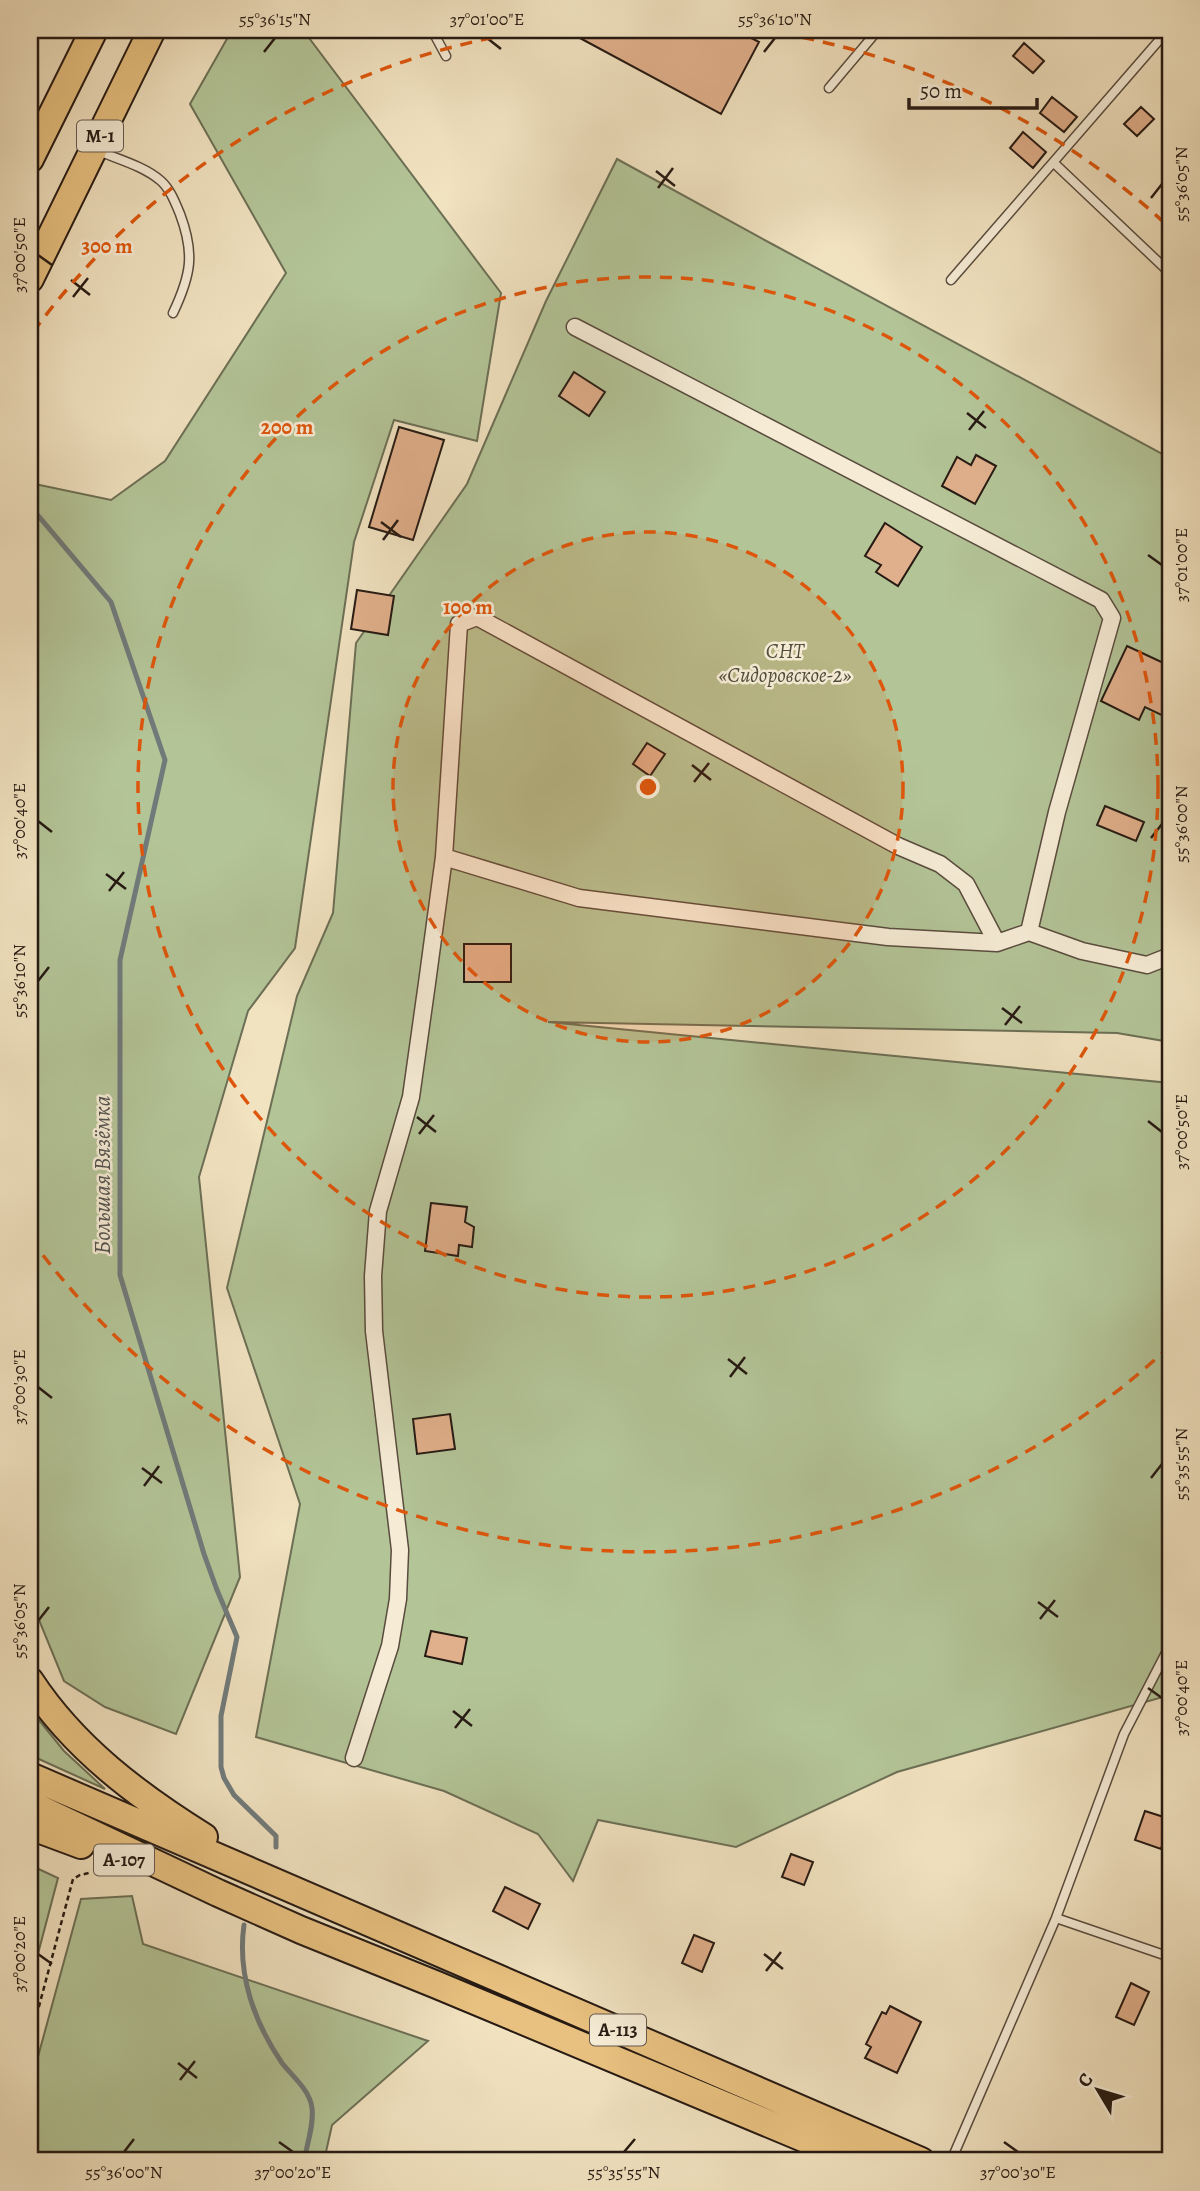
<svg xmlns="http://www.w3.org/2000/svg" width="1200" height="2191" font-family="Alegreya,serif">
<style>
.green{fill:#b3c497;stroke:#6c6f55;stroke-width:2}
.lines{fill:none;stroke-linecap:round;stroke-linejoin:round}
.stream{stroke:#707a7a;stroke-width:5}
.building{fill:#e0af8b;stroke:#261a13;stroke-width:2}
.service-casing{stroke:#594c3e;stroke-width:11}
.minor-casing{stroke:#594c3e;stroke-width:19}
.trunk-casing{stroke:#261a13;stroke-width:30}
.path{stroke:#261a13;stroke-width:2.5;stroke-dasharray:5 3.5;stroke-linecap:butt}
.service{stroke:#f6ecd6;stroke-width:8}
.minor{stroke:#f6ecd6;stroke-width:16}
.trunk{stroke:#e8c180;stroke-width:26}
.ticks{fill:none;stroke:#261a13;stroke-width:2.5}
.ring{fill:none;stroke:#de560c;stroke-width:3.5;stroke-dasharray:12 9}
.labels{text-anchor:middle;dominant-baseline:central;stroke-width:5;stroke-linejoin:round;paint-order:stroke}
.shield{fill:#f6ecd6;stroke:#64594e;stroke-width:2}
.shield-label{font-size:19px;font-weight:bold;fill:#261a13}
.park-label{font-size:21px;font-style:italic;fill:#504d3b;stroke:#f6ecd6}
.water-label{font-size:23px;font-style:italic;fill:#51524f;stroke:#f6ecd6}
.centre{fill:#de560c;stroke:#f6ecd6;stroke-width:3.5}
.ring-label{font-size:21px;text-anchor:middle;font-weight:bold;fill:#de560c;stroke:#f6ecd6;stroke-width:5;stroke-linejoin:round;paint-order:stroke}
.neatline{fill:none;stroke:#261a13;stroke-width:2.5}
.ticks-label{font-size:18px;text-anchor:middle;fill:#261a13}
</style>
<rect width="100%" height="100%" fill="#f1e2c0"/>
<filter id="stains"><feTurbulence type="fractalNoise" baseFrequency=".00286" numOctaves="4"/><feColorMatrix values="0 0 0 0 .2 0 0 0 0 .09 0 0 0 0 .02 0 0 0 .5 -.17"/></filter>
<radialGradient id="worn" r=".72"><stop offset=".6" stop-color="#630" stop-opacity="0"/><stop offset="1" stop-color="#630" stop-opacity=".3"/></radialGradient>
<!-- green -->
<path class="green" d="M232,30H303L501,293L477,441L394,420L354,542L295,948L248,1011L199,1177L240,1577L176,1734L105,1707L64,1681L30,1598V787L36,775V675L30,668V483L111,500L165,461L286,273L190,104Z
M617,159L772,244L1170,458V1042L1117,1033L548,1022L1170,1083V1695L897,1772L736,1847L598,1820L573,1881L538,1834L444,1791L256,1737L300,1504L227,1288L297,996L333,913L356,643L467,484L546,301Z
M30,1709L64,1751L105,1789L30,1755Z
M30,1865L58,1878L30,1984Z
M132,1896L143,1944L428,2041L332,2125L324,2161H30V2086L81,1899Z"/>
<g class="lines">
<!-- stream -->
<path class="stream" d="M30,506L111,602L165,760L120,960V1275L204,1554L217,1590L237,1637L221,1716V1767L224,1778L234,1795L276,1836V1847
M244,1925C237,1974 254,2022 282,2063C292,2076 310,2090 312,2108C314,2125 307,2144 304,2161"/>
</g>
<!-- building -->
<path class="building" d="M565,30H736L759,42L721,114Z
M1024,43L1044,61L1033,73L1013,56Z
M1052,97L1077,117L1064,132L1040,113Z
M1141,107L1154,119L1137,136L1124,124Z
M1023,132L1046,152L1033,168L1010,148Z
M574,372L605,392L589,416L559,396Z
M399,427L444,440L413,540L369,527Z
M976,455L996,466L975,504L942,486L957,457L971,465Z
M885,523L922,547L898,586L876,572L881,565L865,556Z
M357,590L394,596L388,635L351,629Z
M1127,646L1170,666V719L1145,707L1139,720L1101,701Z
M647,743L665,754L650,776L633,764Z
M1105,806L1144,822L1136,841L1097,825Z
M464,944H511V982H464Z
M431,1203L467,1207L465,1222L474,1227L472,1247L459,1245L458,1256L425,1251Z
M450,1414L455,1449L417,1454L413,1419Z
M431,1631L467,1638L462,1664L425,1656Z
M1145,1811L1170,1819L1161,1849L1135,1840Z
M791,1854L813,1862L804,1885L782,1877Z
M505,1887L540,1904L528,1929L493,1911Z
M694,1935L714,1943L702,1972L682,1963Z
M1131,1983L1149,1992L1134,2025L1116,2017Z
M890,2006L921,2022L897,2073L865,2058L871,2047L866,2044L882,2012L886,2014Z"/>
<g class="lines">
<defs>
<path id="service" d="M432,30L446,56
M829,88L878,30
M96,150C117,159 144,166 161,181C170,189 175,202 180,214C195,254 191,275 173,313
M1054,163L1170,273
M951,280L1168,30
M1056,1918L1170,1957
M951,2161L1056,1918L1124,1734L1170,1645"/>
<path id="minor" d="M575,327L1101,600L1112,618L1057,812L1029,932
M444,857L579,898L888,937L997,943L1029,932L1082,951L1147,965L1170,956
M354,1758L390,1646L398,1599L400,1550L374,1331L373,1276L378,1211L411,1097L427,983L444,857L459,624L477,617L898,846L940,864L966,884L997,943"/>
<path id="trunk" d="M30,159L94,30
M30,279L152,30
M30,1681C74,1748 137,1795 204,1837
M30,1776L921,2161
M30,1804L218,1893L301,1930L437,1985L858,2161
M30,1826L81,1845"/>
</defs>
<!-- service casing -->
<use href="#service" class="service-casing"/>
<!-- minor casing -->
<use href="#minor" class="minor-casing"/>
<!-- trunk casing -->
<use href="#trunk" class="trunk-casing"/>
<!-- path -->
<path class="path" d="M30,2040L73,1879L80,1875L89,1873"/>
<!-- service -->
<use href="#service" class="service"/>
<!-- minor -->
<use href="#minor" class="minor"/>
<!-- trunk -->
<use href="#trunk" class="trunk"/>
</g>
<!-- ticks -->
<path class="ticks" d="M487,38L501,49M264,52L275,38M764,52L775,38M656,171L675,186M658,188L673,168M1151,198L1162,184M38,255L52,265M71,280L90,295M73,297L88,278M967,413L986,428M969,430L984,411M381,522L401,537M383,540L398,520M1148,555L1162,565M692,765L711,780M694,782L709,763M38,821L52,832M1151,838L1162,824M106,874L126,889M109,891L124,872M38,981L49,967M1002,1008L1022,1023M1005,1025L1020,1006M417,1117L436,1132M1148,1121L1162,1132M419,1134L434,1115M728,1359L747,1374M730,1377L745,1357M38,1387L52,1398M142,1468L162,1483M1151,1478L1162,1464M144,1486L159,1466M1038,1602L1058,1617M1040,1619L1055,1600M38,1621L49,1607M1148,1688L1162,1698M453,1711L472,1726M455,1728L470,1709M38,1954L52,1964M764,1954L783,1969M766,1971L781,1952M178,2063L197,2078M180,2080L195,2061M279,2142L293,2152M1004,2142L1018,2152M124,2152L134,2139M624,2152L635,2139"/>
<!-- distance rings -->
<circle cx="648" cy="787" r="255" fill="#de560c" fill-opacity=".12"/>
<g class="ring">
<circle cx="648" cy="787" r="255"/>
<circle cx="648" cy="787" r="510"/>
<path d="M1170 1346A765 765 0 0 1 33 1242M33 332A765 765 0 0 1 535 30M761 30A765 765 0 0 1 1170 228"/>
</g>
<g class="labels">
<!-- shield labels -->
<g class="shield">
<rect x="77" y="120.5" width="46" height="31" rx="5"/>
<rect x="94" y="1844.5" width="60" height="31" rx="5"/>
<rect x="590" y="2014.5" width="56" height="31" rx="5"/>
</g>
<g class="shield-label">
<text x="100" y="136">М-1</text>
<text x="124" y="1860">А-107</text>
<text x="618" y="2030">А-113</text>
</g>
<!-- park labels -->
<g class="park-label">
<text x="785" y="651">СНТ<tspan x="785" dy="24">«Сидоровское-2»</tspan></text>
</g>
<!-- water labels -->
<g class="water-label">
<text transform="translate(102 1175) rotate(-90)">Большая Вязёмка</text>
</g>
</g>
<circle cx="648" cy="787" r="10" class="centre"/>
<g class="ring-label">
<text x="107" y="253">300 m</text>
<text x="287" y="434">200 m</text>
<text x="468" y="614">100 m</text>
</g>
<!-- margin -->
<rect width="1200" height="2191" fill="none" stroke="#f1e2c0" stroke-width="77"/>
<!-- north arrow -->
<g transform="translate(1098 2090) rotate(308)" stroke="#f6ecd6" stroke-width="5" paint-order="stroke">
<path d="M0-5L12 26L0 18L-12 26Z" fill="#261a13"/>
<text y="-10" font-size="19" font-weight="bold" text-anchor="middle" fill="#261a13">С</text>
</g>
<!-- scale -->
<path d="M909 98v10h128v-10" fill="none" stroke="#261a13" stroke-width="3.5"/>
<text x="920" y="98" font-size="21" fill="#261a13" stroke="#f6ecd6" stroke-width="5" paint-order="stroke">50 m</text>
<rect x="38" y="38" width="1124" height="2114" class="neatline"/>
<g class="ticks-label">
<text x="275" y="25">55°36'15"N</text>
<text x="487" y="25">37°01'00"E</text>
<text x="775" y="25">55°36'10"N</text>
<text transform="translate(1181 184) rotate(-90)" y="6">55°36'05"N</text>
<text transform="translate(19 255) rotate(-90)" y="6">37°00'50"E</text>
<text transform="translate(1181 565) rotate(-90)" y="6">37°01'00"E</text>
<text transform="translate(19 821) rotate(-90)" y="6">37°00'40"E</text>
<text transform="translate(1181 824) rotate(-90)" y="6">55°36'00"N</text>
<text transform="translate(19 981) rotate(-90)" y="6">55°36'10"N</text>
<text transform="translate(1181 1132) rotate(-90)" y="6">37°00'50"E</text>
<text transform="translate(19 1387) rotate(-90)" y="6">37°00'30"E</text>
<text transform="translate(1181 1464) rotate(-90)" y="6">55°35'55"N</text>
<text transform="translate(19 1621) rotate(-90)" y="6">55°36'05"N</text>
<text transform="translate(1181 1698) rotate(-90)" y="6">37°00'40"E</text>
<text transform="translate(19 1954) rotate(-90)" y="6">37°00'20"E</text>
<text x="124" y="2178">55°36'00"N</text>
<text x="293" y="2178">37°00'20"E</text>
<text x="624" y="2178">55°35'55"N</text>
<text x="1018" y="2178">37°00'30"E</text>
</g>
<rect width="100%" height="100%" filter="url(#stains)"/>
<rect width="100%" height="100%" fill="url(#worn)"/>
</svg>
